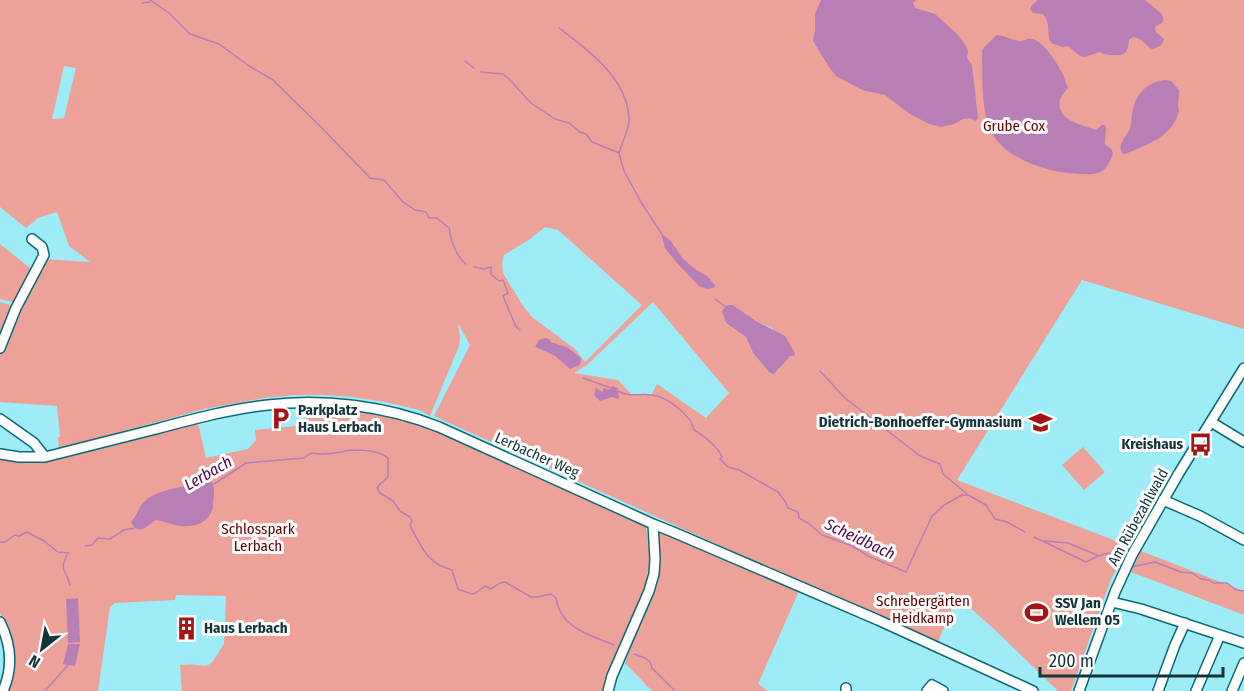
<svg xmlns="http://www.w3.org/2000/svg" width="1244" height="691" font-family="'Fira Sans Condensed',sans-serif">
<style>
.green{fill:#eca299;fill-rule:evenodd}
.water{fill:#b77fb5}
.lines{fill:none;stroke-linecap:round;stroke-linejoin:round}
.stream{stroke:#b77fb5;stroke-width:1.5}
.minor-casing{stroke:#0c6974;stroke-width:12}
.minor{stroke:#fff;stroke-width:9}
.labels{text-anchor:middle;dominant-baseline:central;stroke-width:6;stroke-linejoin:round;paint-order:stroke}
.park-label{font-size:15px;fill:#620002;stroke:#fefefe}
.poi-label{font-size:15px;font-weight:bold;fill:#133539;stroke:#fefefe;text-anchor:start}
.street-label{font-size:15px;fill:#133539;stroke:#fefefe}
.water-label{font-size:16px;font-style:italic;fill:#4d064e;stroke:#fefefe}
</style>
<rect width="100%" height="100%" fill="#9decf8"/>
<!-- green -->
<path class="green" d="M0,0H1244V329L1082,280L957,480L1129,546L1111,579L1071,691H1058L994,629L957,596L937,644L434,416L470,345L458,323L460,338L459,346L430,416L419,410L385,402L352,397L324,395H295L265,398L204,409L59,449L58,437H60L57,406L0,402V352L4,341L44,259L90,262L69,246L57,212L38,218L26,228L0,207ZM64,66L76,68L64,118L52,119ZM545,227L558,230L642,305L585,362L575,349L532,317L523,306L503,273L502,263L504,255L530,239ZM653,302L729,393L706,418L657,384L652,394H631L618,380L574,373L587,365ZM733,305L756,321L772,328L790,356L786,361L774,374L769,372L753,353L746,337L726,323ZM548,339L551,342L567,347L570,368L555,356L535,347Z
M0,244L34,271L0,342V302L11,305L13,302L0,299Z
M304,406L365,412L426,425L646,526L650,560L645,587L613,659L603,691H182L180,665C185,665 191,664 195,665C203,665 207,668 213,661C217,656 219,650 224,644L226,596L176,595L175,600L115,603L110,607L98,691H9C17,661 15,641 0,613V460L23,461L65,456L198,423L206,458L248,449L256,440L255,430L306,425Z
M1083,447L1105,472L1084,490L1062,465Z
M662,530L799,591L758,684L768,691H652L625,663L659,573L660,557L657,536L658,533Z
M1141,551L1244,591V615L1131,572Z"/>
<!-- water -->
<path class="water" d="M821,0H916L913,3L915,8L935,14L957,34L966,46L968,50L967,58L972,65L978,118L976,121L970,118L963,119L954,124L941,127L929,124L910,114L885,95L862,90L836,76L829,67L813,41L815,31V14Z
M1038,0H1145L1162,14L1163,19L1162,23L1157,25L1155,28L1156,32L1164,39C1162,46 1159,47 1152,49C1145,45 1142,38 1133,37L1129,40C1128,51 1126,56 1114,55C1108,55 1105,55 1100,52L1085,57L1080,56L1068,46L1063,47L1051,43C1046,33 1051,22 1043,14L1033,13L1030,9L1032,5Z
M996,35C1004,35 1011,40 1019,41C1023,42 1027,38 1032,39C1044,41 1057,64 1063,74C1065,79 1065,83 1068,87C1066,92 1061,95 1060,100C1056,121 1082,124 1096,130L1102,125H1105L1106,127L1105,144L1112,150L1113,154C1110,161 1107,169 1100,172C1095,175 1087,174 1081,174C1053,174 1007,161 992,133C980,110 983,76 982,51C985,44 992,42 996,35Z
M1165,80L1171,81L1179,90C1179,95 1178,100 1178,105C1178,110 1180,109 1178,114C1172,137 1144,146 1125,154L1122,153C1117,143 1127,137 1130,128C1132,122 1131,115 1133,109C1137,92 1148,82 1165,80Z
M661,233L671,241L683,259L695,269L707,276L715,285L714,288L707,289L699,286L677,263L665,248Z
M729,305H733L756,321L785,336L795,353L794,356H790L786,361L774,374H772L769,372L753,353L746,337L726,323L722,311L725,307Z
M544,338L549,339L551,342L567,347L581,358V362L579,365L570,369L555,356L535,347L539,340Z
M612,386L618,388L619,399L612,397L600,401L594,395L596,388L602,392L604,388L606,389H611Z
M203,482H212C216,490 213,498 213,506C211,522 195,528 180,526C172,525 164,521 156,520C147,525 139,538 131,522C137,516 138,508 144,502C156,489 186,487 203,482Z
M78,598L80,642L68,643L66,599Z
M68,644H80L75,666L63,664Z"/>
<g class="lines">
<!-- stream -->
<path class="stream" d="M150,0L169,13L190,34L219,44L249,66L273,80L321,127L370,178L384,180L403,202L415,210L426,212L429,218H437L449,228C451,241 455,255 466,264
M142,3L150,2
M559,28C588,50 626,77 629,117C630,130 622,141 619,153
M465,61L474,68
M481,72L503,74L509,79L531,103L555,119L569,123L580,132L586,134L592,142L619,153L624,171L641,202L661,233
M474,267L484,269L491,267V274L499,281L503,280L508,293L503,296L516,327L520,330
M715,299L726,307
M820,371L845,398L920,456L940,464L943,474L967,494
M583,378L611,388
M618,391C631,398 638,393 651,395C665,396 680,408 688,418C692,421 692,426 694,430C702,434 719,448 722,457L720,459L728,467L739,470L778,492L786,503L788,508L798,512L799,518L808,523L822,535L852,546L868,556L906,572L932,516L944,505L962,495H968L986,505L995,519L1007,522L1025,532
M214,484L246,463L304,458L311,453C321,455 330,454 341,452C341,452 350,450 350,450C362,450 378,450 388,458V477L380,484L377,488L380,493L393,501L400,511L410,517L412,521L410,526C423,548 426,563 452,570L458,589C475,595 471,597 485,586L491,589L500,583L505,582L531,597H537L551,594L556,598C560,628 590,635 614,645
M1034,537L1086,562L1098,556L1109,553L1118,559
M1044,541L1068,543L1097,555
M0,542H5L15,535L19,536L27,532L44,541L58,552L69,553
M85,546L92,545L98,538L110,539L124,530L134,528
M67,555C59,572 66,569 70,585
M1131,567L1155,562L1181,572L1192,573L1201,579L1209,580L1213,583H1227L1236,590L1244,591
M634,654L645,658L650,662L652,668L675,691
M45,691L68,665"/>
<defs>
<path id="minor" d="M0,348L16,308L44,255L42,247L32,239
M0,419L34,443L45,457
M1211,422L1244,442
M0,454L19,457H45C82,448 119,438 156,429C193,419 230,409 268,405C323,398 387,406 439,427L653,524L673,532L878,620L1033,691
M1163,500L1200,516L1244,540
M1112,602L1141,609L1244,643
M0,622C11,644 13,668 3,691
M608,691L612,676L649,591L654,574L655,559L653,524
M846,691V688
M927,691L932,685L943,691
M1079,691L1115,592L1132,555L1179,473L1244,368
M1158,691L1175,645L1185,623
M1196,691L1220,635
M1232,691L1244,663"/>
</defs>
<!-- minor casing -->
<use href="#minor" class="minor-casing"/>
<!-- minor -->
<use href="#minor" class="minor"/>
</g>
<!-- icons -->
<defs>
<symbol id="parking-bare" viewBox="-9 -9 18 18"><path d="M-3.5-5.5H1a3.5 3.5 0 0 1 0 7H-1V5.5H-3.5ZM-1-3.4V-.6H.8a1.4 1.4 0 0 0 0-2.8Z" fill="#a71315" stroke="#fefefe" stroke-width="2.5" paint-order="stroke"/></symbol>
<symbol id="school-bare" viewBox="-9 -9 18 18"><path d="M0-5L7-2L0 1L-7-2ZM-4 1L0 2.5L4 1V4Q0 6-4 4Z" fill="#a71315" stroke="#fefefe" stroke-width="2.5" paint-order="stroke"/></symbol>
<symbol id="bus-bare" viewBox="-9 -9 18 18"><path d="M-5-6H5V4H4V6H2V4H-2V6H-4V4H-5ZM-3.5-4V0h7V-4ZM-3.5 1.2v1.5H-2V1.2ZM2 1.2v1.5H3.5V1.2Z" fill="#a71315" stroke="#fefefe" stroke-width="2.5" paint-order="stroke"/></symbol>
<symbol id="stadium-bare" viewBox="-9 -9 18 18"><path d="M0-5a6.5 5 0 1 0 0 10a6.5 5 0 1 0 0-10ZM-3.5-1.8h7v3.6h-7Z" fill="#a71315" stroke="#fefefe" stroke-width="2.5" paint-order="stroke"/></symbol>
<symbol id="building-bare" viewBox="-9 -9 18 18"><path d="M-4-6H4V6H1V3H-1V6H-4ZM-2.5-4.3h1.7v1.8h-1.7ZM.8-4.3h1.7v1.8H.8ZM-2.5-1h1.7V.8h-1.7ZM.8-1h1.7V.8H.8Z" fill="#a71315" stroke="#fefefe" stroke-width="2.5" paint-order="stroke"/></symbol>
</defs>
<g fill-rule="evenodd">
<use href="#parking-bare" x="264" y="402" width="33" height="33"/>
<use href="#school-bare" x="1024" y="406" width="33" height="33"/>
<use href="#bus-bare" x="1184" y="428" width="33" height="33"/>
<use href="#stadium-bare" x="1020" y="596" width="33" height="33"/>
<use href="#building-bare" x="170" y="612" width="33" height="33"/>
</g>
<g class="labels">
<!-- park labels -->
<g class="park-label">
<text x="1014" y="126">Grube Cox</text>
<text x="258" y="529">Schlosspark<tspan x="258" dy="17">Lerbach</tspan></text>
<text x="923" y="601">Schrebergärten<tspan x="923" dy="17">Heidkamp</tspan></text>
</g>
<!-- poi labels -->
<g class="poi-label">
<text x="298" y="410">Parkplatz<tspan x="298" dy="17">Haus Lerbach</tspan></text>
<text x="1022" y="422" text-anchor="end">Dietrich-Bonhoeffer-Gymnasium</text>
<text x="1183" y="444" text-anchor="end">Kreishaus</text>
<text x="1055" y="603">SSV Jan<tspan x="1055" dy="17">Wellem 05</tspan></text>
<text x="204" y="628">Haus Lerbach</text>
</g>
<!-- street labels -->
<g class="street-label">
<text transform="translate(537 455) rotate(24)">Lerbacher Weg</text>
<text transform="translate(1138 517) rotate(-61)">Am Rübezahlwald</text>
</g>
<!-- water labels -->
<g class="water-label">
<text transform="translate(208 473) rotate(-30)">Lerbach</text>
<text transform="translate(860 539) rotate(25)">Scheidbach</text>
</g>
</g>
<!-- north arrow -->
<g transform="translate(42 649) rotate(211)" stroke="#fefefe" stroke-width="4.5" paint-order="stroke">
<path d="M0-4.5L10 22L0 15L-10 22Z" fill="#133539"/>
<text y="-9" font-size="16" font-weight="bold" text-anchor="middle" fill="#133539">N</text>
</g>
<!-- scale -->
<path d="M1040 667v9h183v-9" fill="none" stroke="#133539" stroke-width="3"/>
<text x="1049" y="667" font-size="18" fill="#133539" stroke="#fefefe" stroke-width="4.5" paint-order="stroke">200 m</text>
</svg>
